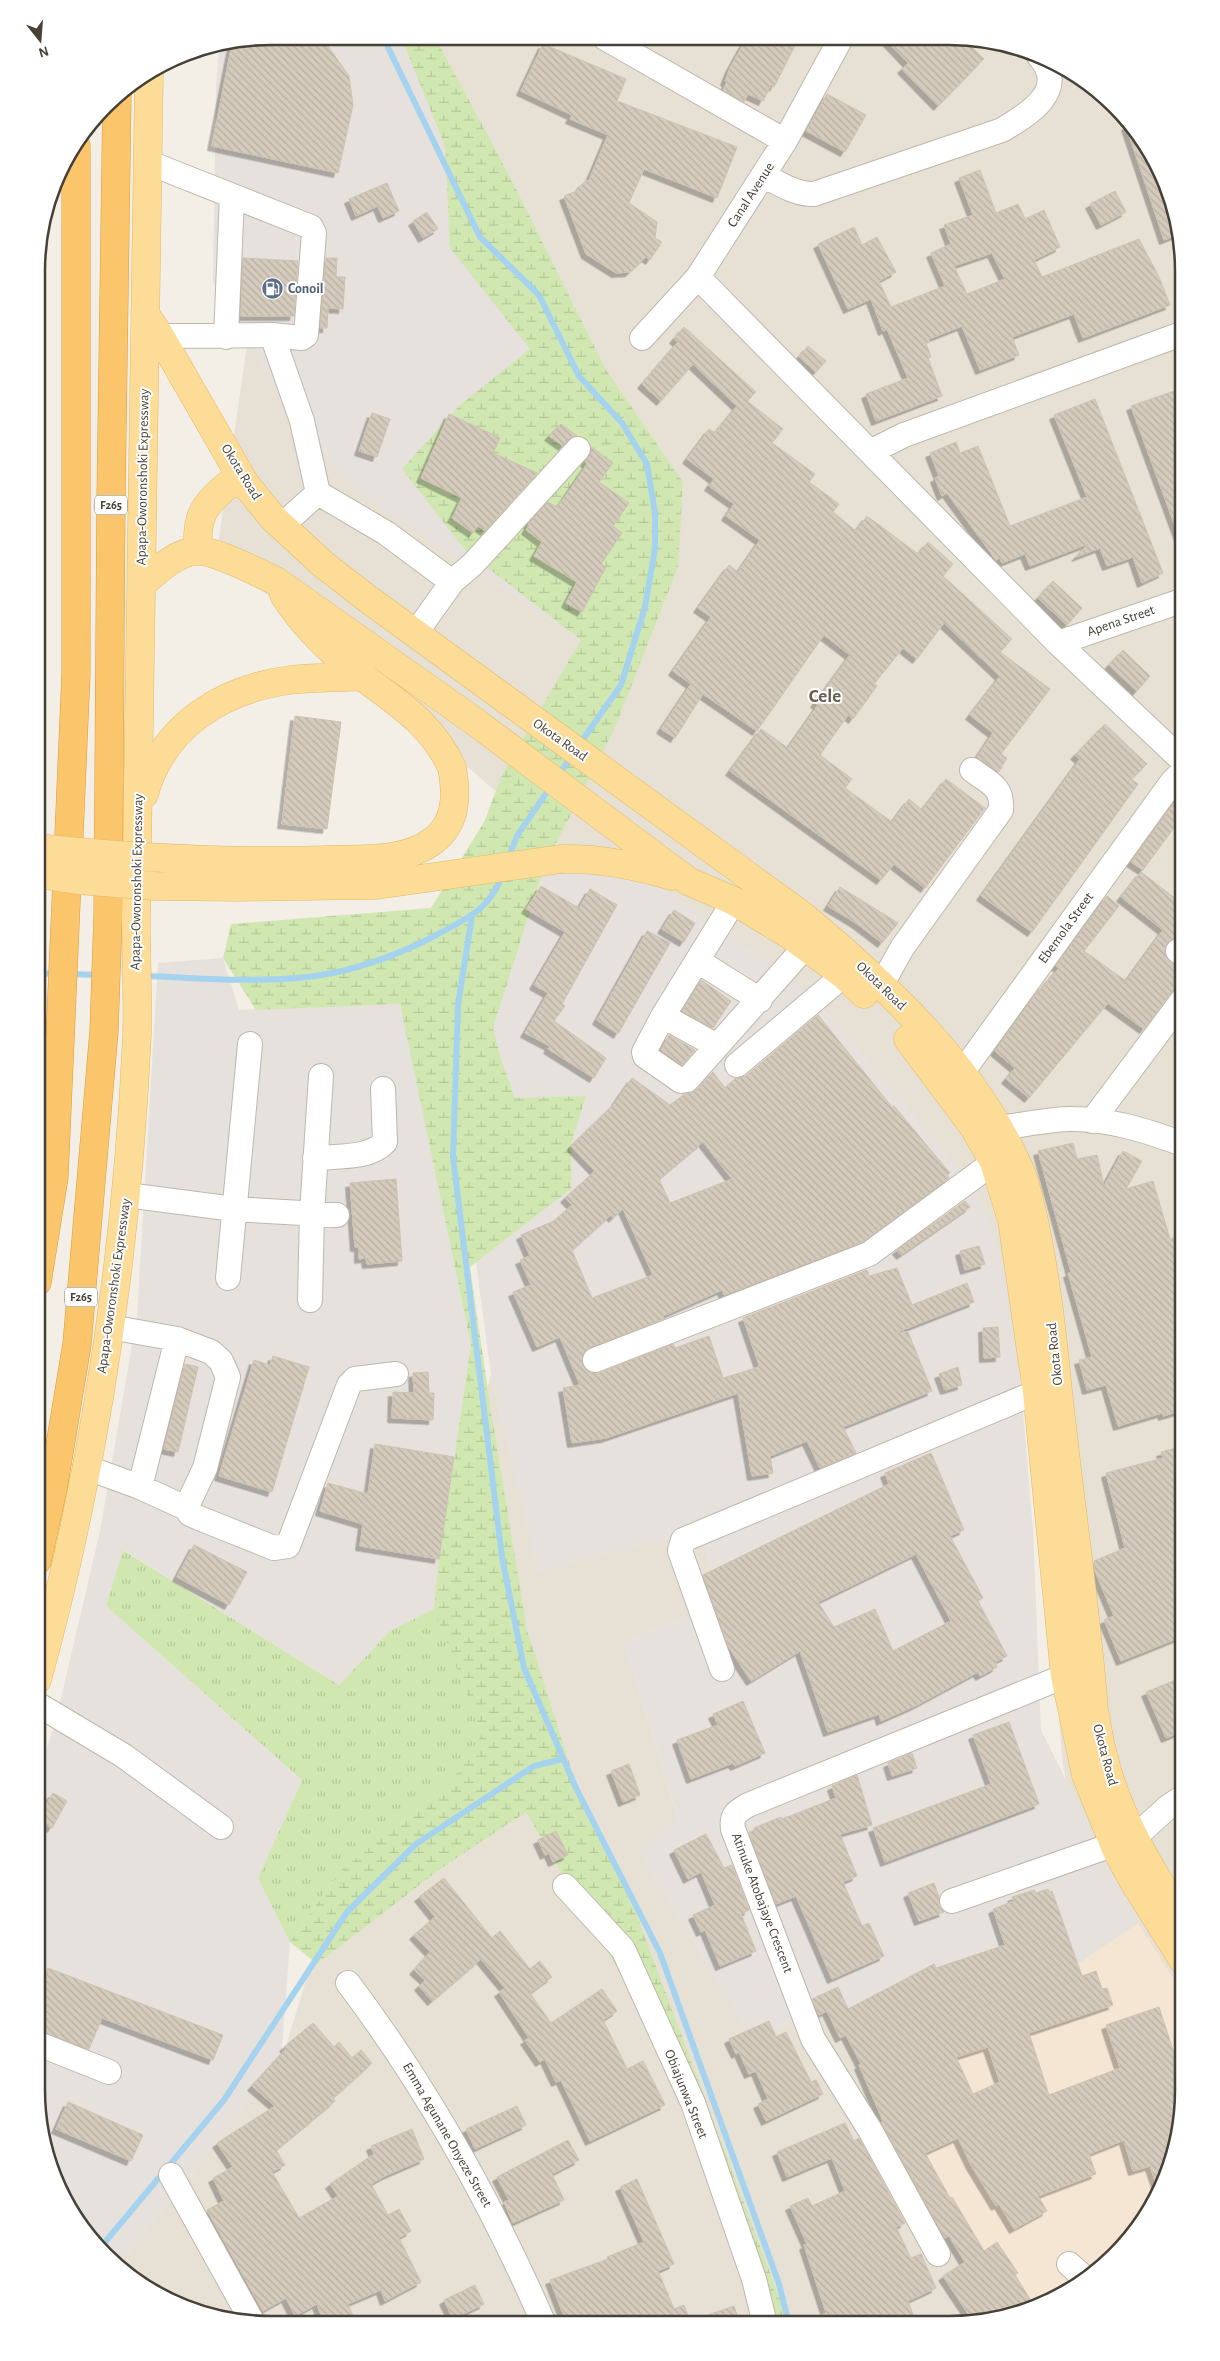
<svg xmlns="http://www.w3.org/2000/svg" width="1220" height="2361" font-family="'Alegreya Sans',sans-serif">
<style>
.residential{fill:#e7e1d5}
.commercial{fill:#f5e5d3}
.industrial{fill:#e6e1dc}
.grass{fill:url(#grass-tufts)}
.wetland{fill:url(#wetland-marsh)}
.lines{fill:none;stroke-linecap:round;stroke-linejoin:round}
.stream{stroke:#a5d3ef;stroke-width:6}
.building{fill:url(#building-back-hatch);stroke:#cfc2b0;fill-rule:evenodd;filter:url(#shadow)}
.minor-casing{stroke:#bfb7aa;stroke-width:26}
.major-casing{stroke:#e2b967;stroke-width:29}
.highway-casing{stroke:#db9a3a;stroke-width:29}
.minor{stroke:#fff;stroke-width:24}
.major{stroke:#fcdc97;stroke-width:28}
.highway{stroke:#fbc66b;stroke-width:28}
.major-bridge-casing{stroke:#e2b967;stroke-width:29;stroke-linecap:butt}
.major-bridge{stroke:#fcdc97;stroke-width:28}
.labels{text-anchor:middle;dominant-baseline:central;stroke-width:4;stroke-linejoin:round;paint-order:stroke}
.shield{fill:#fff;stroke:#7e7972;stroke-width:1}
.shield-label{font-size:12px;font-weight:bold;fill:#464036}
.street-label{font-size:14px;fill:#464036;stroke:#fff}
.service-label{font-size:14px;font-weight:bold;fill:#4e5e75;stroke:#fff;text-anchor:start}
.district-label{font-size:19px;font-weight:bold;fill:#695d4e;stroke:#fff}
.rim{fill:none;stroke:#464036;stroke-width:2.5}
</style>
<defs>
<pattern id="grass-tufts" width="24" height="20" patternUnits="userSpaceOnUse" patternTransform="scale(1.25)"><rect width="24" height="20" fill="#d0e7b1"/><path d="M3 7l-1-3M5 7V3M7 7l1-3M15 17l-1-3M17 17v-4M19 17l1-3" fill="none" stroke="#b4c799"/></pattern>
<pattern id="wetland-marsh" width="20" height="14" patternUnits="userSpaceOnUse" patternTransform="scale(1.25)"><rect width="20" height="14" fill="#d0e7b1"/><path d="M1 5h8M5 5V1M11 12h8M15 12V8" fill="none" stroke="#b4c799"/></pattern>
<pattern id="building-back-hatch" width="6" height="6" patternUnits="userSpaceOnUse" patternTransform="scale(1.25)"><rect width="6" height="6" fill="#d5cbbd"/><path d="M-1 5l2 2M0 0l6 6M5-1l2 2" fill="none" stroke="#b8afa3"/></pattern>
<filter id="shadow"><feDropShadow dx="-4.5" dy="4.5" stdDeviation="0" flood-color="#0004"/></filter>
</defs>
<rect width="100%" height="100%" fill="#f3efe7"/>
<!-- residential -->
<path class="residential" d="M292,36L995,41L1053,61L1104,95L1144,141L1171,196L1184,271L1183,2026L1086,1876L1063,1765L1043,1537L1018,1295L974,1201L217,552Z
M491,1375L539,1571L698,1531L725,1601L624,1642L678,1819L638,1852L837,2008L887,2096L1015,2301L1025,2312L949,2325L240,2323L181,2307L117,2267L281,2062Z"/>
<!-- commercial -->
<path class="commercial" d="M1138,1923L1183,1994V2106L1166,2180L1135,2233L1080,2285L1025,2312L1015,2301L887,2096Z"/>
<!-- industrial -->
<path class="industrial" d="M271,36L401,37L445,146L450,248L530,349L460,405L466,551L581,640L463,563L358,491L297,424L213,282L216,88L219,47Z
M545,865L588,869L659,885L812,995L976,1188L1006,1267L1018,1353L1033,1530L1041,1730L1138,1923L887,2096L837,2008L752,2039L638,1852L678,1818L624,1642L725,1601L698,1531L539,1572L491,1375L476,1262L571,1189L572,1141L586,1096L515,1099L501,1059L493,1028Z
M223,958L239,1010L400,1003L471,1345L439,1559L434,1609L390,1631L339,1685L124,1550L106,1606L302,1780L258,1878L290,1942L281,2062L117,2267L76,2221L49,2165L36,2090L37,1775L55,1724L100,1531L137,1316L158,963Z"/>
<!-- grass -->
<path class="grass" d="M123,1550L339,1685L390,1631L434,1609L482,1734L451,1782L339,1872L290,1942L258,1878L302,1780L106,1606Z"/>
<!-- wetland -->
<path class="wetland" d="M401,37H435L510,177L606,370L683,482L678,567L614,730L545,865L493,1028L501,1059L515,1098L586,1096L572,1141L571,1189L470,1267L491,1412L527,1630L577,1787L639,1921L789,2324H776L698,2117L626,1983L526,1812L440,1869L317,1964L290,1942L339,1872L451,1782L482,1734L434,1609L439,1559L471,1345L400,1004L256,1010L223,958L231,924L431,908L484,822L503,773L581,640L466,551L402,469L460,405L530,349L450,248L445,146Z"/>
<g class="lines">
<!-- stream -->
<path class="stream" d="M383,37L480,237L539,295L579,376L622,423L647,464L655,513V549L645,607L621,685L579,745
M558,776L572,755
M508,859L517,836L551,786
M472,916L458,1005L453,1157L502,1557L524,1668L576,1788L660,1953L779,2284L789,2324
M37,973L56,974
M69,974L99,975
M144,976C206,978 271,985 333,973C370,965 407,951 440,933C470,917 491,908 503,873
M100,2248L224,2100L347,1912L416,1844L534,1766L563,1759"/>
</g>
<!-- building -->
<path class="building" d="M271,36H311V40L328,46L349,76L353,105L338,173L212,146L232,44Z
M746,39L798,40L774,87L771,85L763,101L748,94L744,102L723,90L727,82L725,81L730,68Z
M886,40L966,41L984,59L938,106L902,69L908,63Z
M543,44L626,79L617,101L737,147L717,198L644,169L629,203L657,222L655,238L662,242L650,260L646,257L630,272L616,273L586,254L564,196L577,191L583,183L589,180L608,135L570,119L572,115L521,91Z
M827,94L866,115L845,152L806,131Z
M1130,124L1144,141L1171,196L1177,235L1164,240L1126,126Z
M980,170L996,213L1018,204L1025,219L1044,210L1060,247L1034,260L1042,277L1139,239L1159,277L1170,305L1083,338L1074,314L1012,337L1019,355L980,370L962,326L929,339L930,342L926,343L931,357L928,358L942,396L876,421L866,394L908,378L887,329L883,331L871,299L848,309L818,244L854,227L862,245L877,237L896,272L879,281L891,307L945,286L931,253L951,244L944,225L973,215L959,178ZM992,253L1005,279L967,294L954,266Z
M387,183L399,211L383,218L378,206L356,216L349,199Z
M1115,191L1126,212L1101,225L1090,204Z
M427,212L438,229L423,238L413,221Z
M243,258L298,261L294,316H241Z
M326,258H337L336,277H345L343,309L328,308L327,328H320Z
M684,327L756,392L747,401L783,429L772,443L815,474L809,482L839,504L833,512L856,531L867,516L918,554L928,542L953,564L943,576L1012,639L1000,652L1050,689L1001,754L1007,758L999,772L977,757L993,733L970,715L1000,676L944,623L917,659L903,648L874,684L877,686L853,719L848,715L820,755L852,779L845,788L892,822L909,799L922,810L946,779L985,808L925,888L894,864L881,880L730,771L761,729L788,748L818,705L815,703L850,655L824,635L757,731L703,694L675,738L661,729L691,684L673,671L711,617L698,608L729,565L738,572L760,540L726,516L734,504L709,486L714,479L687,459L709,429L715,433L737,406L693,364L661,401L642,384L678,342L674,339Z
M808,346L826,361L816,372L799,357Z
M1174,391L1184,419V461L1174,464L1184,491V545H1182L1131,406Z
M1095,399L1163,573L1142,583L1133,557L1107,566L1100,548L1076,557L1088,544L1030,566L1025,554L1002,563L1000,558L996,560L947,493L942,496L935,478L939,476L930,453L956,442L960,453L978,446L1010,526L1087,497L1054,415Z
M372,413L390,419L377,457L359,451Z
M449,414L500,438L493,453L537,473L485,531L478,526L473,533L452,518L462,498L421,478Z
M561,424L577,436L568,439L563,446L549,436Z
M591,447L613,463L599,482L629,503L613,526L622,533L601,564L606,567L582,612L566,603L577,582L534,556L542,542L526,530L529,525L528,524L548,502L556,507L564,498L587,464L585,462L591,452Z
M1053,581L1082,608L1067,625L1038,598Z
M1123,650L1150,676L1137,691L1109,665Z
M295,716L341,722L327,829L282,824Z
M1105,724L1147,764L1131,779L1138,784L1032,932L981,896L1080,759L1075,755Z
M1184,790V814L1143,870L1131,862Z
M1141,872L1184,905V939H1172L1166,944L1164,951L1170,962L1184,969V985L1173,990L1144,1029L1108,1003L1029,1098L1006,1079L1015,1068L995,1051L1033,998L1059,968L1056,966L1107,896L1119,906L1084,951L1126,981L1163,930L1121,897Z
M541,886L579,908L590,889L617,905L562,1004L565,1006L554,1021L606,1058L594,1078L548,1049L550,1046L525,1033L548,993L534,985L565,932L526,909Z
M840,887L898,923L882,943L856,923L828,906Z
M674,910L695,923L684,942L662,929Z
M647,931L670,943L618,1034L597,1020Z
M701,980L731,1001L713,1028L682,1011Z
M818,1015L892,1107L894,1106L950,1173L947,1175L949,1178L862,1242L724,1295L722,1290L663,1316L664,1319L590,1347L584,1352L582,1364L587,1371L599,1373L673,1344L675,1348L709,1336L723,1378L756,1368L759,1365L743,1318L867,1270L869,1276L897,1268L912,1305L967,1283L974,1302L895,1333L908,1332L932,1391L843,1427L856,1453L820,1468L807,1441L770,1456L773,1473L752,1476L738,1393L606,1438L572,1443L563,1388L580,1385L560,1337L537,1347L513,1292L531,1285L520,1260L530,1256L521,1235L554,1221L572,1205L565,1198L595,1171L571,1146L614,1104L632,1078L670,1105L683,1095L697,1090L713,1072L725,1088L736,1078L746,1076ZM703,1142L732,1179L670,1203L659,1179ZM623,1209L653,1275L592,1298L572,1250L611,1215L613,1218Z
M669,1035L695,1050L682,1065L661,1050Z
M1073,1143L1077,1159L1097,1155L1104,1186L1123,1151L1142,1161L1126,1189L1153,1181L1170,1239L1183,1235V1410L1163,1416L1162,1413L1118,1426L1106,1385L1087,1390L1079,1360L1092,1357L1068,1273L1071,1272L1038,1151Z
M396,1179L402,1261L367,1264L366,1258L359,1259V1247H355L350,1183Z
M965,1201L970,1207L901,1255L897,1250Z
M979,1246L985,1264L965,1270L960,1251Z
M998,1327L1000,1357L984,1358L983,1328Z
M273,1356L309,1367L272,1492L219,1476L254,1360L270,1365Z
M185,1364L198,1367L178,1452L164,1449Z
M958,1367L962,1385L945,1390L939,1374Z
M428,1372L429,1393H434L433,1420L392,1418L393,1392L414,1393L413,1373Z
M375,1444L454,1457L439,1559L360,1546L363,1524L320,1511L328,1483L368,1494Z
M1183,1446V1636L1121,1661L1104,1620L1114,1616L1095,1571L1094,1561L1125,1548L1106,1473L1163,1458L1161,1452Z
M931,1453L964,1530L950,1536L983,1598L978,1601L1007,1656L995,1662L997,1667L980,1676L978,1672L917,1705L881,1721L879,1714L828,1732L800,1651L751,1681L728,1646L703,1575L889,1484L885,1473ZM916,1554L951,1621L893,1651L875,1609L834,1627L818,1602Z
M194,1545L247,1572L229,1605L177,1577Z
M1183,1677V1731L1166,1738L1146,1692Z
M743,1701L765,1753L735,1766L733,1763L691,1779L677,1740L718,1725L713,1714Z
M1009,1722L1039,1804L885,1862L873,1828L991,1784L973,1735Z
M912,1753L917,1768L892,1776L888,1763Z
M629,1764L640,1795L623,1802L611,1771Z
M857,1775L872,1825L840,1834L857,1876L843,1882L862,1926L869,1923L884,1956L832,1979L796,1896L776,1904L749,1833L755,1831L754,1828L781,1817L782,1819L836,1798L832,1786Z
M53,1793L67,1801L52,1828L37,1820Z
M556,1831L568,1855L553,1862L549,1853L545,1855L538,1840Z
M706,1834L724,1868L732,1865L749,1910L741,1914L756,1951L720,1966L705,1930L701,1932L693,1915L715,1905L701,1872L688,1879L674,1850Z
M444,1878L492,1938L500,1931L530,1969L540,1961L552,1977L530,1993L551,2023L602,1989L617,2011L603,2020L627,2069L643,2061L665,2105L590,2141L561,2080L556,2082L545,2059L540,2062L525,2040L529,2038L499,1992L505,1988L481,1959L432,2001L419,1986L425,1980L414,1970L430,1952L414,1935L435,1917L419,1897Z
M934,1883L939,1897V1906L944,1912L919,1921L908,1893Z
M1048,1889L1049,1892L1052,1891L1082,1976L1096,1971L1102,1989L1107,1988L1113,2005L1029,2033L1049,2095L1120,2068L1106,2025L1159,2007L1183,2081V2106L1166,2180L1159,2192L1150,2166L1133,2171L1124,2140L1089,2154L1096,2174L1038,2196L1047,2211L1014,2229L999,2204L996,2206L971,2165L958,2138L925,2153L950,2198L952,2197L984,2251L997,2242L1018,2273L1015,2275L1035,2307L1024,2312L973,2321L943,2276L965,2262L949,2236L945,2238L881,2122L883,2121L859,2065L861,2064L846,2035L840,2038L827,2011L819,2015L812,1999L838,1987L848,2009L934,1964L936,1968L1005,1945L993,1909L1014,1901L1012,1897L1034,1890L1036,1893ZM988,2047L1000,2082L973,2094L956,2057Z
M48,1968L223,2035L213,2060L102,2018L89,2049L36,2030V1996Z
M769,2021L776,2037L786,2032L811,2082L816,2080L823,2094L766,2121L758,2104L768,2099L756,2071L749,2074L739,2052L736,2054L729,2039Z
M313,2023L334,2047L339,2042L352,2058L361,2050L372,2063L333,2098L335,2101L276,2150L285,2165L272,2172L299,2218L338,2196L330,2184L374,2154L371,2146L412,2129L424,2159L385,2176L371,2184L388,2215L399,2209L411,2231L399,2238L421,2282L385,2301L381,2290L348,2304L356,2323H324L317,2304L295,2316L286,2298L263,2311L207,2210L224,2201L213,2178L233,2167L217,2143L275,2106L252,2086L286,2049L284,2047Z
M68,2102L143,2135L131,2161L56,2129Z
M517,2106L526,2125L475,2149L466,2129Z
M845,2123L854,2141L859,2138L905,2223L896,2227L911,2258L921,2254L936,2288L908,2301L917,2325L802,2324L826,2313L804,2245L807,2244L790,2206L808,2198L812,2206L845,2191L832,2158L787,2177L777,2152Z
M568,2140L579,2160L552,2174L564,2200L513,2223L504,2202L509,2200L497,2177Z
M637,2179L674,2264L658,2271L674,2309L684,2305L690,2321L734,2306L740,2324H567L550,2280L608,2259L607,2257L644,2242L620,2187Z
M475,2285L484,2304L453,2319L444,2300Z"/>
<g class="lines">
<defs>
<path id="minor" d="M605,38L785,141
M147,162L311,227L314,233L306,335L302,338L272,335L160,336
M764,176C779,183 796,195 814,194L1002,130C1029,114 1069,90 1039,56
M698,277L1058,643L1184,762
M272,335L302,421L318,493L386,533L452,582L415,634
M226,337L232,196
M642,338L698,277L785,141L840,40
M870,452L904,435L1184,333
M281,526L318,493
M452,582L473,564L578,449
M1058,643L1184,600
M734,901L663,1016L644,1052L645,1056L681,1081L687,1080L805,947
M1178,951L1184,955
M698,961L760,1000
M882,984L902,948L1001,810C1003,786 989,783 972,770
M663,1016L717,1046
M737,1065L844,975
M961,1074L1172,782L1184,770
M1092,1121L1184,998
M999,1128C1022,1125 1045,1120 1068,1119C1108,1118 1147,1131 1183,1144
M315,1158C338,1156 369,1159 385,1142L383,1089
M127,1195L234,1209L337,1215
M228,1278L250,1044
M310,1300L312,1213L321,1076
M595,1360L869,1254L994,1162
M85,1467L140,1487L186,1508L205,1468L228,1377L221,1361L211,1352L177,1339L110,1327
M140,1487L177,1339
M186,1508L190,1514L199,1518L274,1548L288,1546L349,1385L355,1379L396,1374
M722,1669L680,1551L683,1540L1037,1392
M37,1704L124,1756L221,1827
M1135,1837L1168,1807L1183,1797
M565,1886L623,1949L693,2103L754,2279L765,2324
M952,1901L1115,1844
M348,1983C428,2089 491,2202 544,2324
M36,2043L109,2072
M171,2175L253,2323
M938,2254L870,2130L813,2039L733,1829C731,1815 736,1812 748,1805L1065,1676
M1069,2264L1086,2279"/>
<path id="major" d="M145,314L160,336L244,482L259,501L274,519L324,565L368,599L803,916C888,987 975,1067 1020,1170C1027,1186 1030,1205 1034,1221C1044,1268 1050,1314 1055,1362C1066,1478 1085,1594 1094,1710C1097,1725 1099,1741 1103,1755C1117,1815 1151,1870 1183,1921
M198,550C196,517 203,505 229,484L244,482
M142,584C157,571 176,552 197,551C216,550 258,573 276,581L474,721L688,881L734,901L790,935L844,975L864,994
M284,595C305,628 333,654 363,677C399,704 433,725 452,768
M144,794C163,726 222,689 290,680C314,677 339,678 363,676
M561,859C599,858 635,865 672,876
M908,1039L973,1126L994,1162L1012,1220L1037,1392L1065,1676L1086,1775L1116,1849L1134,1882L1183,1960
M37,1680C95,1470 127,1253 137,1035C138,996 136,957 136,918L149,74"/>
<path id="highway" d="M37,1282L54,1177L76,674V146
M37,1561L53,1488L77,1344L104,1031L108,915L111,498L117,94"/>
</defs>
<!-- minor casing -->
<use href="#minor" class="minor-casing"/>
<!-- major casing -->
<use href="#major" class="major-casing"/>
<!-- highway casing -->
<use href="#highway" class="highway-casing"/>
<!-- minor -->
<use href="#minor" class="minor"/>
<!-- major -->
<use href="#major" class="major"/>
<!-- highway -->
<use href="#highway" class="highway"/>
<defs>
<path id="major-bridge" d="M38,848C133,858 227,863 322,860C359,858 402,864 433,841C457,823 457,795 452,768
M38,874L77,880L155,886L238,887L377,885L561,859"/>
</defs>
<!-- major-bridge casing -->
<use href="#major-bridge" class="major-bridge-casing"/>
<!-- major-bridge -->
<use href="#major-bridge" class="major-bridge"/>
</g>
<!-- icons -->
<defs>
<symbol id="fuel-disc" viewBox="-11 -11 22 22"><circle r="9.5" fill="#5c6f8a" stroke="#fff"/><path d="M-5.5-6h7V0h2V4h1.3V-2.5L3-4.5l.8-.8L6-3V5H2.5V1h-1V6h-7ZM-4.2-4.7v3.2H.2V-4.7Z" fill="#fff"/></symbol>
</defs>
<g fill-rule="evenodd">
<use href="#fuel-disc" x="260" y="276" width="25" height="25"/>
</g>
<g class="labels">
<!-- shield labels -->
<g class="shield">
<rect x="95" y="495.5" width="32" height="19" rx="4"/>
<rect x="65" y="1287.5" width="32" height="19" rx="4"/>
</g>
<g class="shield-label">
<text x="111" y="505">F265</text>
<text x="81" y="1297">F265</text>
</g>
<!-- street labels -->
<g class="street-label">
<text transform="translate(751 195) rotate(-57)">Canal Avenue</text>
<text transform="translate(241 472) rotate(58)">Okota Road</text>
<text transform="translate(143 477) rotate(-89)">Apapa-Oworonshoki Expressway</text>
<text transform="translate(1121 621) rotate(-19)">Apena Street</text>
<text transform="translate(560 740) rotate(35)">Okota Road</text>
<text transform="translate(137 882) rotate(-89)">Apapa-Oworonshoki Expressway</text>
<text transform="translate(1066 928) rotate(-54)">Ebemola Street</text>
<text transform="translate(881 986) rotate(44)">Okota Road</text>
<text transform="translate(114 1286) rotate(-82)">Apapa-Oworonshoki Expressway</text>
<text transform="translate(1055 1354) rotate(-96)">Okota Road</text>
<text transform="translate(1105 1755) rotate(75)">Okota Road</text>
<text transform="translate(762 1903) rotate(69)">Atinuke Atobajaye Crescent</text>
<text transform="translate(686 2094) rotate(68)">Obiajunwa Street</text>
<text transform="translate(447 2135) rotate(60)">Emma Agunane Onyeze Street</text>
</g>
<!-- service labels -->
<g class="service-label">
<text x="288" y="289">Conoil</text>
</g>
<!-- district labels -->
<g class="district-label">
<text x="825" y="696">Cele</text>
</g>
</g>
<!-- crop -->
<path d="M0 0H1220V2361H0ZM271 45H949A226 226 0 0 1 1175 271V2090A226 226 0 0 1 949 2316H271A226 226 0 0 1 45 2090V271A226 226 0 0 1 271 45Z" fill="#fff" fill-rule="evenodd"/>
<path class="rim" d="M271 45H949A226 226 0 0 1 1175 271V2090A226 226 0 0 1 949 2316H271A226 226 0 0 1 45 2090V271A226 226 0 0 1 271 45Z"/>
<!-- north arrow -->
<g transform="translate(40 40) rotate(163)" stroke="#ffffff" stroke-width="4" paint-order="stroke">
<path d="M0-4L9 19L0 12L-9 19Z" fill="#464036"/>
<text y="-8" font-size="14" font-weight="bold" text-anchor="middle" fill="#464036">N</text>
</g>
</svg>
